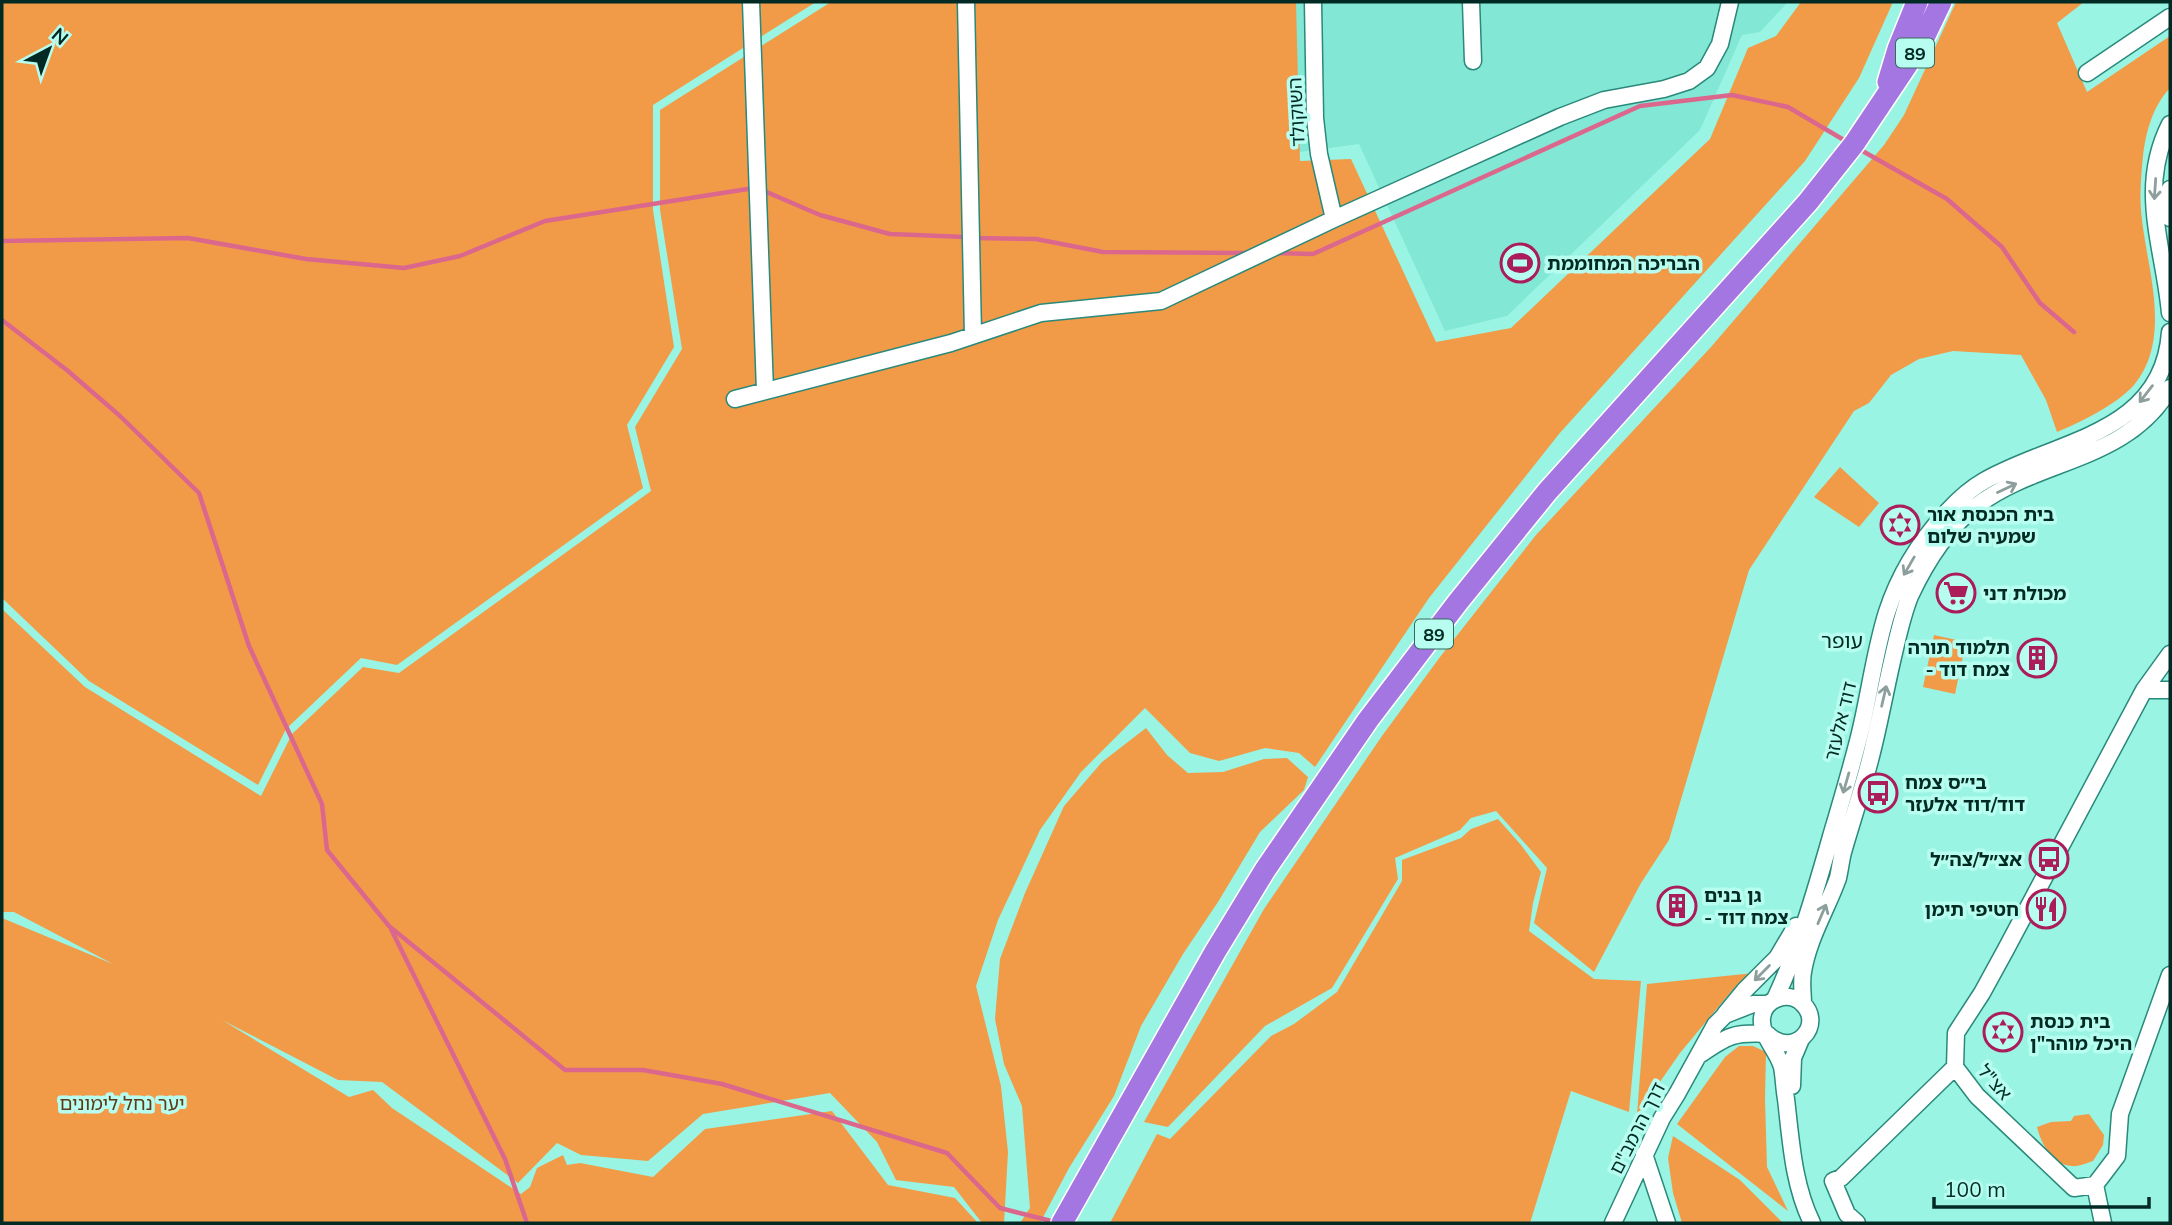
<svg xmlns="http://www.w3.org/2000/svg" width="2172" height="1225" font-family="Mulish,'Noto Sans Hebrew',sans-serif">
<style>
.built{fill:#83e7d6}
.green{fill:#f19b48}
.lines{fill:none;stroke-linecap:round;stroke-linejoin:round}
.stream{stroke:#dc678d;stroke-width:4.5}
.minor-casing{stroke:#29897b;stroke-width:19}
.highway-casing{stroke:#fff;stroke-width:24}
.minor{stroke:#fff;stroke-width:16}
.highway{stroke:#a376e1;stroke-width:21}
.oneway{stroke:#8d9f9c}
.labels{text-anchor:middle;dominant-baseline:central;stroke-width:7;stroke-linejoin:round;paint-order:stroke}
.shield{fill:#b7fdf0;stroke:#386961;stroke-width:2}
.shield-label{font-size:18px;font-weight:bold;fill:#012a24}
.street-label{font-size:19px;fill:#012a24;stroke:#b7fdf0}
.poi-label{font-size:19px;font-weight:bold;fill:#012a24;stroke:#b7fdf0;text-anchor:start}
.park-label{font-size:19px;fill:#5e3915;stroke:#b7fdf0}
.neighbourhood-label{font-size:21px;fill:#012a24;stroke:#b7fdf0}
</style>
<rect width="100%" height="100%" fill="#9af4e3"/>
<!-- built -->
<path class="built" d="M1292,2H1788L1760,32L1742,35L1700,130L1507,316L1445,331L1359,144L1292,153Z"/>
<!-- green -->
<path class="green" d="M2,2H816L653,105V210L674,347L627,425L643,488L397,665L361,658L286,729L258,785L89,681L2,598Z
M831,2H1296L1300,161L1351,159L1436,342L1511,328L1710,139L1748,48L1776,36L1801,2H1893L1859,78L1805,161L1559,434L1429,598L1315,767L1299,753L1265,748L1219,761L1190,753L1145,708L1081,772L1040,830L998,920L976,986L1001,1086L1008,1152L1004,1223H982L954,1187L896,1180L877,1142L830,1093L703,1114L648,1161L581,1155L557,1143L518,1183L382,1082L338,1080L222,1020L349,1097L373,1090L392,1108L521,1194L530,1187L537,1168L563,1155L567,1165L580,1163L653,1177L705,1129L832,1111L888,1185L955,1198L978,1223H2V918L113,964L14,912H2V609L85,687L261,796L292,734L363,667L399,673L651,491L635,427L682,349L660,210V110Z
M1956,2H2084L2057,23L2087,92L2170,36V88C2153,106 2146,131 2143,156C2141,177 2139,198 2142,220C2148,272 2172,339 2134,385C2116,405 2081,422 2057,432L2046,400L2021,355L1953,351L1919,359L1891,375L1869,403L1854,411L1749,570L1669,840L1641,883L1594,972L1534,923L1547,868L1496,811L1471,818L1460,830L1395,858L1398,879L1332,988L1265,1026L1168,1127L1144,1122L1264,909L1382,736L1440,657L1536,535L1711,347L1884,145L1904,115Z
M1840,467L1879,503L1859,527L1814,497Z
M1934,635L1966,642L1955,694L1923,687Z
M1146,728L1167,755L1188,773L1223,772L1264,759L1287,758L1308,777L1304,790L1260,832L1218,902L1183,954L1141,1026L1114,1096L1069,1168L1040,1223H1020L1030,1208L1022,1106L1004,1064L995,1019L1000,959L1025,893L1064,806L1102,762Z
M1498,819L1521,845L1541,872L1533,903L1529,931L1594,979L1641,981L1629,1112L1571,1091L1530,1223H1110L1157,1134L1170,1139L1271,1036L1294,1024L1337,992L1402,881V860L1461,838L1471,829Z
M1754,973L1736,986L1719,1006L1680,1053L1637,1115L1647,984Z
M1739,1046H1753L1766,1052L1765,1099L1767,1167L1788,1211L1677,1124L1725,1057Z
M2089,1114L2104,1135L2103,1145L2093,1161C2087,1163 2078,1167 2072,1166C2052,1165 2041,1143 2037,1127L2051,1122L2071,1121L2074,1116Z
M1673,1136L1740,1180L1783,1223H1682L1673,1193L1668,1158Z"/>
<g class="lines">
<!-- stream -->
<path class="stream" d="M1859,149L1947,199L2002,247L2040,303L2074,332
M762,190L820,215L890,234L966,237
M975,238L1036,239L1103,252L1248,253
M2,241L188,238L306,259L404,268L460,256L545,221L754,188
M1275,253L1313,254L1640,106L1732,95L1788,107L1849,143
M2,320L68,371L120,416L199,493L249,646L322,804L327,850L389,926L565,1070H643L722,1084L947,1153L1000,1208L1055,1222
M391,929L505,1159L527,1223"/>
<defs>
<path id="minor" d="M751,2L765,391
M966,2L973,335
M1313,2L1315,118L1319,154L1334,219
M1471,2L1473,61
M2087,73L2170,17
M2170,124C2137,189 2164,247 2170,313
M2170,189V218
M735,399L951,343L1041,313L1161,301L1334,219L1560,117L1604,100L1664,89L1689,81L1707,68L1720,44L1730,2
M2170,654L2144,690L2005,951L1982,993L1956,1033L1955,1067L1977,1096L2074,1188L2095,1185L2117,1156L2120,1114L2170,975
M2144,690H2170
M1775,999C1800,946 1816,889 1832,833C1841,803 1850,772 1858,741C1869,699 1874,653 1887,612C1899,575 1921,540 1947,512C1958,500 1970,489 1984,481C2055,440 2163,435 2170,332
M1803,1004C1803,994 1801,982 1803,972C1808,939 1827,909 1838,878C1840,869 1841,860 1843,852C1852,821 1862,791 1870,760C1879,726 1885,691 1893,657C1898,636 1902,616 1910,596C1925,564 1947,529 1975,507C2038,458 2126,463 2170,388
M1725,1014L1744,991L1777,958L1796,926
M1767,1034C1793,1060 1826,1025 1802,1003C1788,990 1764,999 1762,1018C1760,1035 1778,1051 1782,1067C1784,1077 1784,1088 1786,1099C1791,1141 1793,1184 1812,1223
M1701,1054C1727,1036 1734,1032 1767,1034
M1792,1086L1793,1058L1801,1039
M1644,1154L1667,1223
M2095,1185L2103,1223
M1613,1223L1662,1118L1677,1094L1715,1025L1725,1015L1753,1004H1768
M1857,1223L1847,1214L1833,1181L1841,1178L1955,1067"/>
<path id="highway" d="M1888,82L1898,49L1917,2
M1062,1223L1215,952L1265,870L1368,720L1458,602L1547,492L1808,202L1854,144L1921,44L1941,2"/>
</defs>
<!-- minor casing -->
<use href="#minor" class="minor-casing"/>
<!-- highway casing -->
<use href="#highway" class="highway-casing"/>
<!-- minor -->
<use href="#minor" class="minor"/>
<!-- highway -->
<use href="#highway" class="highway"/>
</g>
<!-- one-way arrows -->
<defs><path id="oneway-shaft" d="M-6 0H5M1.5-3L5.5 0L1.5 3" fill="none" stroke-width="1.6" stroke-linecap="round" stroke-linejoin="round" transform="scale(1.75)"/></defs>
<g class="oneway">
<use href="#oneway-shaft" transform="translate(2155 189) rotate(94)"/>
<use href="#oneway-shaft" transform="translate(2146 394) rotate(128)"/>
<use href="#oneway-shaft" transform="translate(2007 488) rotate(-25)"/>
<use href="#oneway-shaft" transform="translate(1909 566) rotate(120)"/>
<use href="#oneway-shaft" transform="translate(1884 696) rotate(-77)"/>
<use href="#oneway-shaft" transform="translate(1846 783) rotate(106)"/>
<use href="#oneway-shaft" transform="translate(1822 914) rotate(-67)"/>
<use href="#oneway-shaft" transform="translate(1762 973) rotate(135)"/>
</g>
<!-- icons -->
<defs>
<symbol id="stadium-ring" viewBox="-11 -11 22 22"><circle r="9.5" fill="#b7fdf0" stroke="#aa1c5a" stroke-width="1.5"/><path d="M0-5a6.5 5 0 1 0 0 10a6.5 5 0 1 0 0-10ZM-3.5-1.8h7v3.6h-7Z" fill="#aa1c5a"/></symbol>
<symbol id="synagogue-ring" viewBox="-11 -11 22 22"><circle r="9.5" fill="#b7fdf0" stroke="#aa1c5a" stroke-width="1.5"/><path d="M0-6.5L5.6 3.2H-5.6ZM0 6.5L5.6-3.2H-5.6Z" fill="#aa1c5a"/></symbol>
<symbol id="supermarket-ring" viewBox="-11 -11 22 22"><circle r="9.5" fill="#b7fdf0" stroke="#aa1c5a" stroke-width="1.5"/><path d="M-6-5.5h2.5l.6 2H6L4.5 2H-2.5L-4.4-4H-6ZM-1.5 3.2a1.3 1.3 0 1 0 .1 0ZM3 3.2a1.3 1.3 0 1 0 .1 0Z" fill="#aa1c5a"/></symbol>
<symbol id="building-ring" viewBox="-11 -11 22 22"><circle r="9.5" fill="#b7fdf0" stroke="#aa1c5a" stroke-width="1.5"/><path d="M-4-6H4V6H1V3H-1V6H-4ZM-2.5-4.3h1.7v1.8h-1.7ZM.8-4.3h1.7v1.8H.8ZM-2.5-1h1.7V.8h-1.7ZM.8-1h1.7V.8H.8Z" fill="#aa1c5a"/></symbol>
<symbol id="bus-ring" viewBox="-11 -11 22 22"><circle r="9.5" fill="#b7fdf0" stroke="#aa1c5a" stroke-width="1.5"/><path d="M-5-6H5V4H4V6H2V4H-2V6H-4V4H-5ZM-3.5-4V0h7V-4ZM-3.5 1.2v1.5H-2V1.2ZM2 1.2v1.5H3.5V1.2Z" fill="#aa1c5a"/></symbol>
<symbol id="restaurant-ring" viewBox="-11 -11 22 22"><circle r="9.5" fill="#b7fdf0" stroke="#aa1c5a" stroke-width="1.5"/><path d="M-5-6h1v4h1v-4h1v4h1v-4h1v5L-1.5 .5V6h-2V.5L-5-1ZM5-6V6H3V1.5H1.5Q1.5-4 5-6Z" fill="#aa1c5a"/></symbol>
</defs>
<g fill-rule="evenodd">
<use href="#stadium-ring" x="1498" y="241" width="44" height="44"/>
<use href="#synagogue-ring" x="1878" y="503" width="44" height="44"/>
<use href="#supermarket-ring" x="1934" y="571" width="44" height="44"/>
<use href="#building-ring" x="2015" y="636" width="44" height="44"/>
<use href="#bus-ring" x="1856" y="771" width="44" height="44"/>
<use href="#bus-ring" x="2027" y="837" width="44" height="44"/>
<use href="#building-ring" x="1655" y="884" width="44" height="44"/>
<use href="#restaurant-ring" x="2024" y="887" width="44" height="44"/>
<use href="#synagogue-ring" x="1981" y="1010" width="44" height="44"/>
</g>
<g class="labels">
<!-- shield labels -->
<g class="shield">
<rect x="1896" y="38.5" width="38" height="29" rx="5"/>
<rect x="1415" y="619.5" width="38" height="29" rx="5"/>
</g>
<g class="shield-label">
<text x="1915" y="53">89</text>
<text x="1434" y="634">89</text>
</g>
<!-- street labels -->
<g class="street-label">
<text transform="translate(1296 112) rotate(-93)">השוקולד</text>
<text transform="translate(1840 721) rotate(-76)">דוד אלעזר</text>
<text transform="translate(1995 1082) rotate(49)">אצ"ל</text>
<text transform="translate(1637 1128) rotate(-63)">דרך הרמב"ם</text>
</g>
<!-- poi labels -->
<g class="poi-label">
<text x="1547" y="263">הבריכה המחוממת</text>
<text x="1927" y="514">בית הכנסת אור<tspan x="1927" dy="22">שמעיה שלום</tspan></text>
<text x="1983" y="593">מכולת דני</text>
<text x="2010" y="647" text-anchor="end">תלמוד תורה<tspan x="2010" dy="22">- צמח דוד</tspan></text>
<text x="1905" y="782">בי״ס צמח<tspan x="1905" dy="22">דוד/דוד אלעזר</tspan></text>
<text x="2022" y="859" text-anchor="end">אצ״ל/צה״ל</text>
<text x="1704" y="895">גן בנים<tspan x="1704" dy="22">- צמח דוד</tspan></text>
<text x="2019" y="909" text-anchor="end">חטיפי תימן</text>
<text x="2030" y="1021">בית כנסת<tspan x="2030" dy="22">היכל מוהר"ן</tspan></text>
</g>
<!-- park labels -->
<g class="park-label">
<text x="122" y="1103">יער נחל לימונים</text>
</g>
<!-- neighbourhood labels -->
<g class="neighbourhood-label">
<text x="1842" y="640">עופר</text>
</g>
</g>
<!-- border -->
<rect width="2172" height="1225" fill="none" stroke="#012a24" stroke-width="7"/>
<!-- north arrow -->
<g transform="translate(49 49) rotate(41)" stroke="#b7fdf0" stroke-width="5" paint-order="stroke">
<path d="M0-5L12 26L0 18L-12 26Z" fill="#012a24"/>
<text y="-10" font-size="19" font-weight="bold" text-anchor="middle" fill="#012a24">N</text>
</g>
<!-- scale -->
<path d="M1934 1197v10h215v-10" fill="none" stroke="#012a24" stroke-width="3.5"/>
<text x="1944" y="1197" font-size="21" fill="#012a24" stroke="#b7fdf0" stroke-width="5" paint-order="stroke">100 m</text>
</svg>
